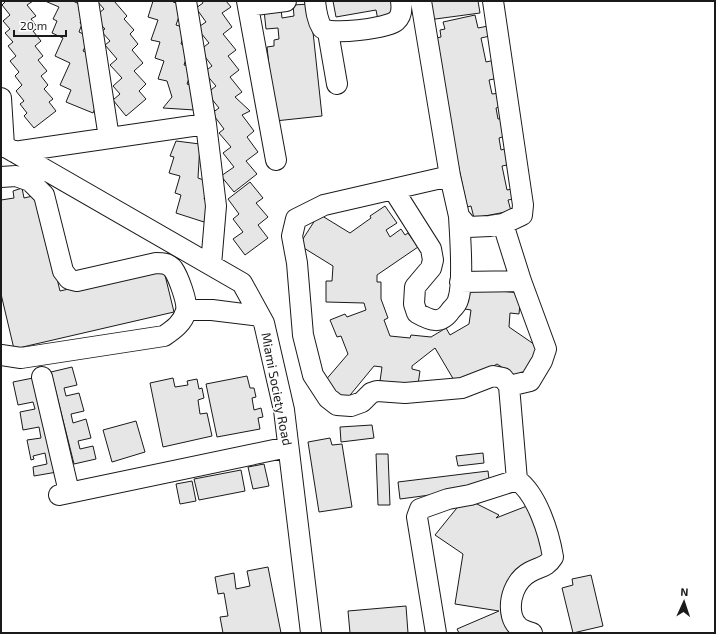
<svg xmlns="http://www.w3.org/2000/svg" width="716" height="634" font-family="'Exo 2',sans-serif">
<style>
.building{fill:#e6e6e6;stroke:#1a1a1a}
.lines{fill:none;stroke-linecap:round;stroke-linejoin:round}
.minor-casing{stroke:#1a1a1a;stroke-width:22}
.minor{stroke:#fff;stroke-width:20}
.labels{text-anchor:middle;dominant-baseline:central;stroke-width:3;stroke-linejoin:round;paint-order:stroke}
.street-label{font-size:13px;fill:#1a1a1a;stroke:#fff}
</style>
<rect width="100%" height="100%" fill="#fff"/>
<!-- building -->
<path class="building" d="M6,1H33L27,5L36,16L31,19L38,28L33,31L41,41L35,46L43,56L38,60L47,71L41,76L48,85L44,89L53,99L49,102L56,111L34,128L24,116L27,113L20,104L24,101L16,91L22,85L15,76L19,72L10,61L16,56L8,46L13,42L5,33L10,29L3,21L10,15L2,5Z
M45,1H73L87,8L80,23L82,24L79,32L90,37L83,51L96,57L102,93L93,113L66,102L71,90L60,85L70,63L55,56L63,38L52,33L57,21L53,19L59,7Z
M97,1H114L127,16L124,19L134,30L130,34L138,44L132,50L143,63L134,71L146,84L139,91L146,99L126,116L113,100L120,94L113,86L122,78L110,65L117,59L105,45L110,41L101,31L105,29L94,17L104,9Z
M153,1H174L173,2L183,5L176,25L186,28L181,44L190,47L184,65L193,67L187,84L196,87L195,110L163,108L172,97L167,81L158,79L164,61L155,58L160,42L151,40L158,20L148,17Z
M202,1H226L231,7L222,13L232,27L223,34L236,50L228,56L239,70L230,77L242,92L235,97L250,111L242,115L254,131L247,137L258,152L246,161L257,174L234,192L221,176L234,167L223,153L231,147L219,133L224,129L212,113L219,108L207,93L216,86L204,72L212,66L200,50L209,43L197,28L206,22L196,8L203,3Z
M333,1H397L393,18L378,20L376,10L336,17Z
M426,1H478L480,13L428,20Z
M310,4L322,116L275,121L267,47L274,46V40L279,39L278,28L266,29L264,10L281,9L282,18L294,16L293,5Z
M475,15L478,28L488,26L490,36L481,38L486,62L495,60L499,78L489,80L492,94L500,93L503,106L496,108L498,119L506,118L509,135L499,138L501,150L508,148L512,164L502,166L507,190L517,188L519,198L508,200L511,211L474,218L471,206L467,207L432,39L441,37L440,30L445,29L443,22Z
M176,141L200,144L198,178L209,182L204,199L210,201L204,222L176,213L181,195L175,193L180,176L169,173L174,157L170,156Z
M250,182L263,198L256,203L268,217L258,225L268,238L245,255L233,239L243,232L233,219L239,214L228,199Z
M22,188L24,198L37,195L60,291L163,267L174,312L14,349L1,294V200L14,198L13,191Z
M385,206L397,223L386,230L390,237L401,229L405,235L408,233L418,247L377,275V282H381V299L388,318L384,320L390,336L410,338L411,335L431,337L446,328L450,335L469,324L471,310L465,309L467,288L521,293L519,314L510,313L509,327L544,351L523,381L497,364L458,387L435,348L412,366V369L420,371L417,391L400,383L380,381L382,367L374,366L346,400L324,382L348,354L341,336L337,337L330,320L345,314L347,317L366,310L364,303L326,302V281H332L333,266L299,245L319,214L350,233L371,218L370,216Z
M72,367L77,385L64,388L66,396L79,393L84,411L71,414L73,423L86,419L91,438L78,441L80,449L93,446L96,459L74,464L51,372Z
M247,376L250,388H254L256,397L252,398L254,410L261,408L263,417L258,418L260,429L217,437L206,384Z
M38,377L57,472L34,476L33,467L47,464L45,453L33,456L34,459L31,460L27,440L41,438L39,427L23,430L20,412L35,409L33,402L18,405L13,382Z
M173,378L175,387L188,385L187,381L197,379L199,389L202,388L204,398L198,400L200,414L207,413L212,436L163,447L150,383Z
M136,421L145,452L112,462L103,430Z
M372,425L374,438L341,442L340,427Z
M330,438L332,445L342,444L352,507L319,512L308,442Z
M483,453L484,463L458,466L456,456Z
M376,454H388L390,505H378Z
M264,464L269,486L253,489L248,467Z
M241,470L245,491L199,500L194,479Z
M488,471L490,487L400,499L398,482Z
M192,481L196,501L180,504L176,484Z
M465,498L499,515L496,518L532,504L550,554L516,576L514,633H459L457,629L499,611L455,604L463,554L435,535Z
M268,567L281,633H223L220,617L228,616L224,593L218,594L215,577L234,573L236,589L250,586L247,571Z
M591,575L603,626L573,633L562,588L573,585L572,579Z
M406,606L408,633H350L348,611Z"/>
<g class="lines">
<defs>
<path id="minor" d="M88,1L109,138
M186,1L206,124L216,206L211,265
M247,1L276,160
M315,1C316,10 317,20 322,28C328,36 389,28 396,21C402,16 402,8 401,1
M421,1L450,176L459,216L468,227L490,226L503,224L521,281L546,349L542,361L530,381L509,386
M493,1L523,205L522,215L503,224
M248,6L286,1
M328,32L337,84
M1,98L4,146
M1,147L4,146L242,283L264,323L284,410L311,633
M14,152L206,124
M450,176L324,205L296,219L292,236L297,263L303,335L313,375L328,398L337,405L351,406L362,402L371,393L377,391L405,393L462,388L493,376L503,378L509,386L517,480
M1,177L16,176L30,181L44,195L63,271L69,279L77,281L156,263C162,263 168,263 173,269C178,276 188,302 186,311C183,323 173,330 164,336L21,358L1,355
M393,189L431,249L433,260L431,268L415,287L414,304L417,313C431,321 441,325 451,310C454,307 457,304 458,300C464,283 460,236 459,216
M460,282L521,281
M186,310H212L260,316
M42,377L69,492
M59,495L288,447
M436,633L417,517L420,509L448,499L470,495L517,480C537,494 549,533 553,557C546,568 541,566 530,572C515,580 508,600 512,616C515,627 522,630 532,633"/>
</defs>
<!-- minor casing -->
<use href="#minor" class="minor-casing"/>
<!-- minor -->
<use href="#minor" class="minor"/>
</g>
<g class="labels">
<!-- street labels -->
<g class="street-label">
<text transform="translate(277 389) rotate(79)">Miami Society Road</text>
</g>
</g>
<!-- border -->
<rect width="716" height="634" fill="none" stroke="#1a1a1a" stroke-width="4"/>
<!-- north arrow -->
<g transform="translate(684 602) rotate(3)" stroke="#ffffff" stroke-width="3" paint-order="stroke">
<path d="M0-3L7 15L0 10L-7 15Z" fill="#1a1a1a"/>
<text y="-6" font-size="11" font-weight="bold" text-anchor="middle" fill="#1a1a1a">N</text>
</g>
<!-- scale -->
<path d="M14 30v6h52v-6" fill="none" stroke="#1a1a1a" stroke-width="2"/>
<text x="20" y="30" font-size="12" fill="#1a1a1a" stroke="#ffffff" stroke-width="3" paint-order="stroke">20 m</text>
</svg>
